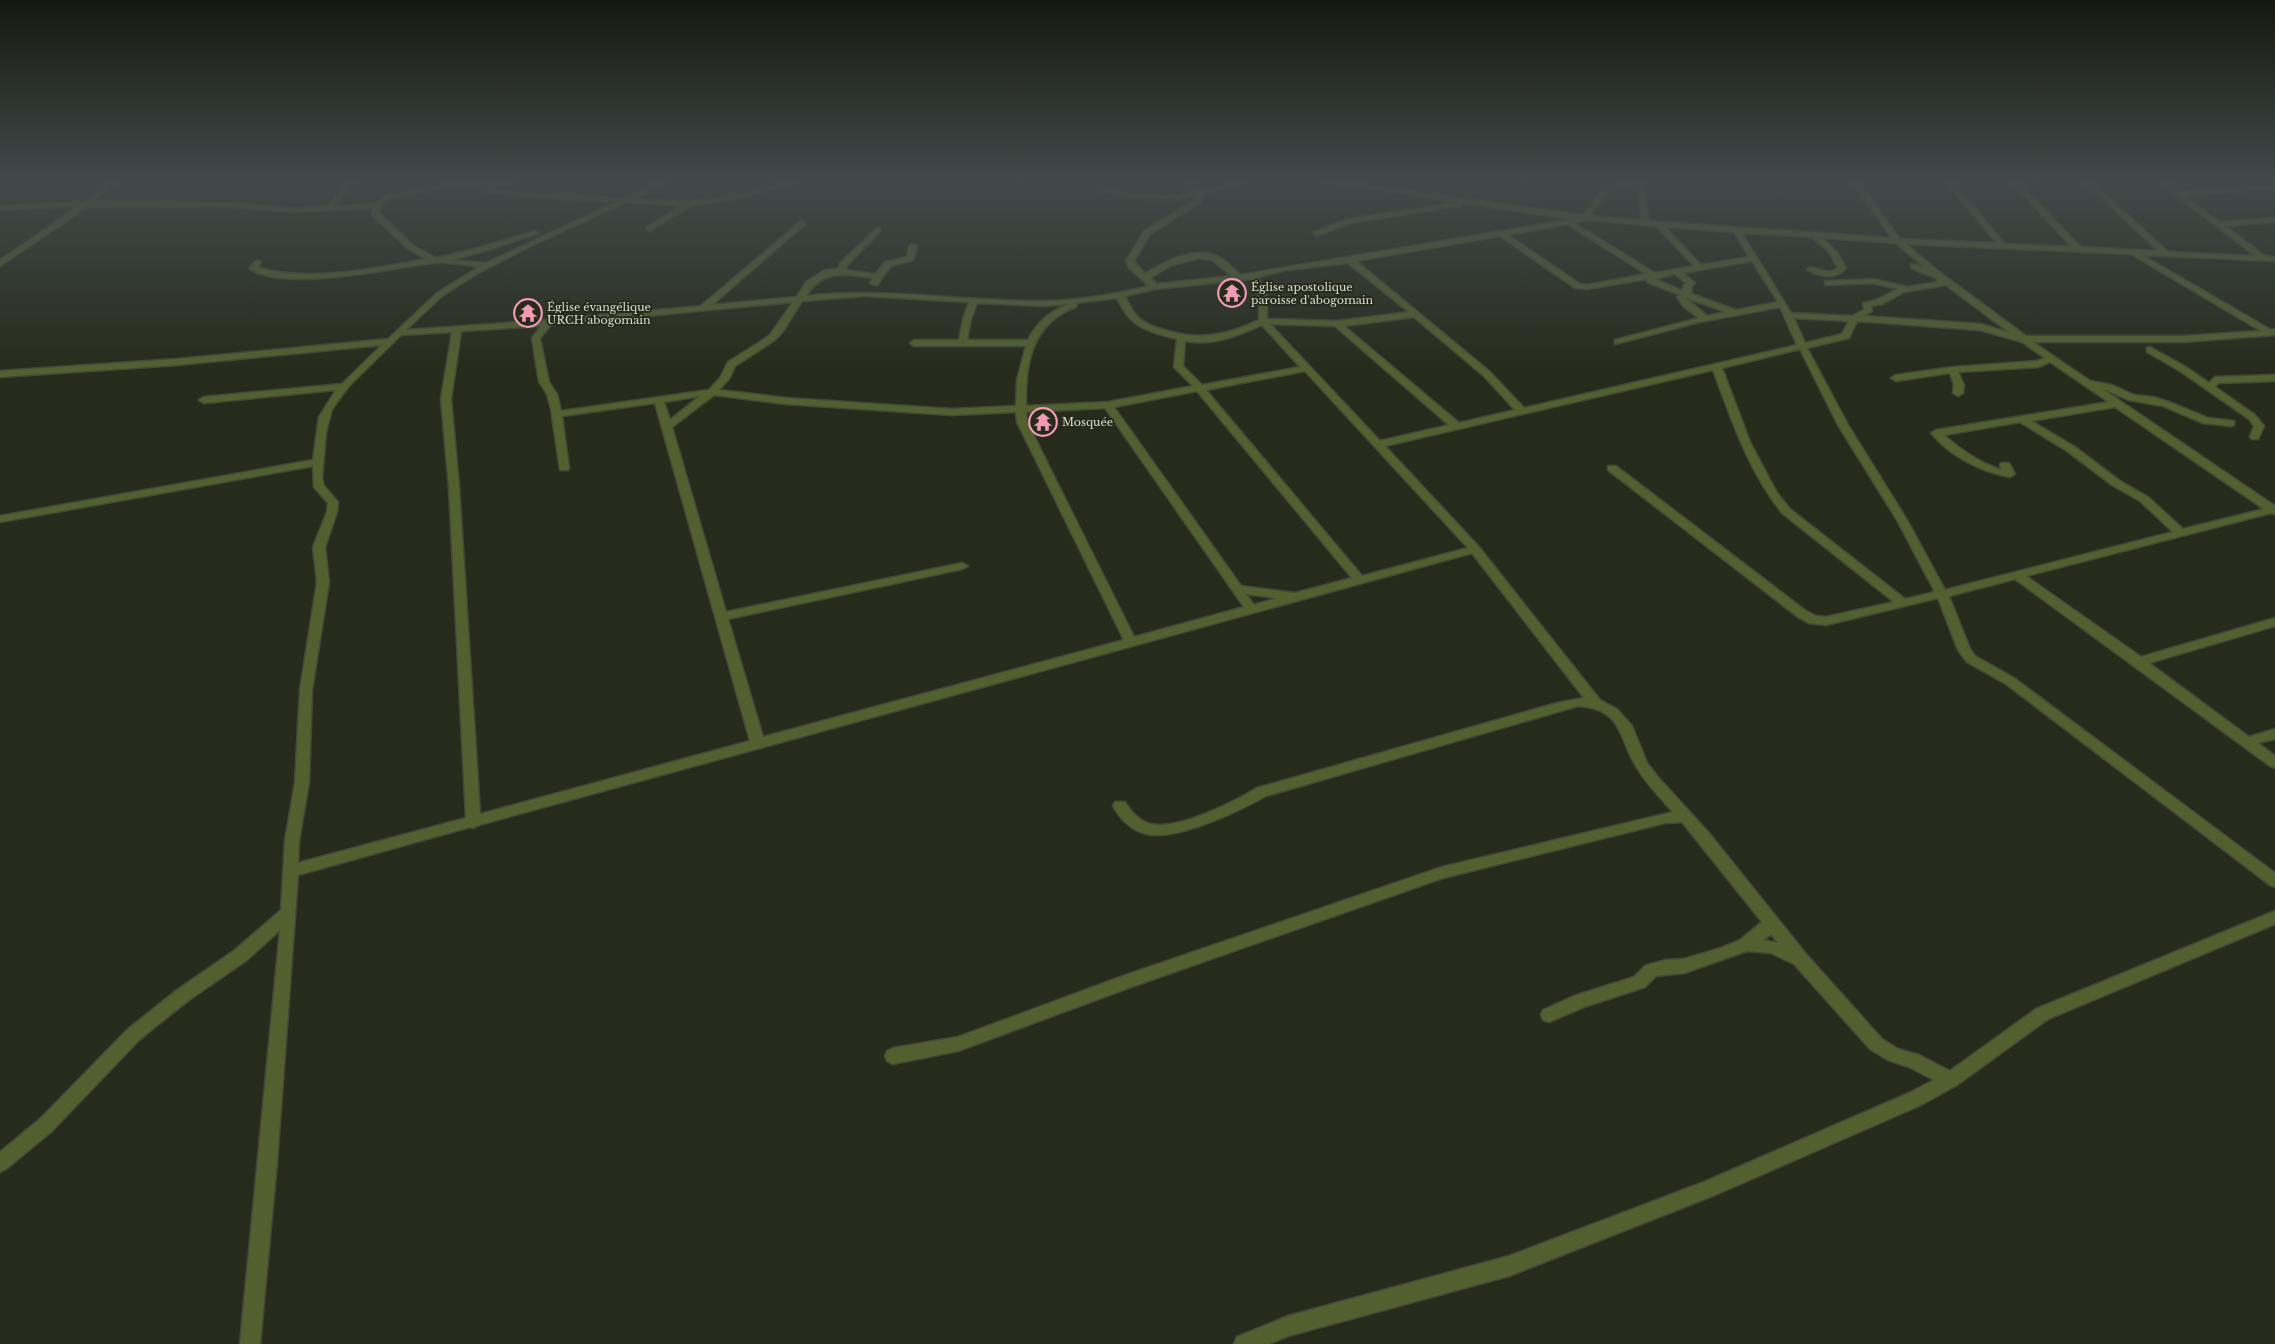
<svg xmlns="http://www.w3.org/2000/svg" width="2275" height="1344" font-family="'Libre Baskerville',serif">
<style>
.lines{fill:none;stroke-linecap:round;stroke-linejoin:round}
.street-casing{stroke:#434738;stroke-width:3}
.street{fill:#526030;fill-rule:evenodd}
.labels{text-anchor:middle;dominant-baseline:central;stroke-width:4;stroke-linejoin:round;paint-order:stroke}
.far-poi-label{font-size:11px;fill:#d9ddd2;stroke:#262b1b;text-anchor:start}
</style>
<rect width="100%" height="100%" fill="#262b1b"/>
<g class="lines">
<defs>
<path id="street" d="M108,181H115L94,201L233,203L292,208L328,206L347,181H354L335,206L375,204L387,195L457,181H477L484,185L499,181H513L490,188L505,191L624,198L657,181H666L634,199L688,202L743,193L785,181H797L744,197L690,206L650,231L646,229L647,227L681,206L626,202L531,246L478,273L442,296L406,330L548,320L701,306L801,221L805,223L804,225L712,305L797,297L806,282L823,271L839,268L840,263L877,228H880V232L847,265L846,270L876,274L885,262L907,257L909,246L913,244L917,246L913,260L891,266L877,285H874L870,283L873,278C845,274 823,269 806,296C885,287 964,302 1044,301C1079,301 1116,294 1149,286L1129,268L1126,261L1144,231L1196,199V196C1162,203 1130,198 1098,190L1097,189L1100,187C1131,194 1162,199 1194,193L1185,181H1192L1200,191L1234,181H1245L1203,195L1202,201L1150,234L1134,261L1145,274C1164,261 1197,245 1219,257C1227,261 1234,269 1240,275L1573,219L1461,203V206H1458L1350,223L1317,236L1313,234L1314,232L1348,219L1457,202L1324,181H1344L1583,215C1600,188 1612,181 1644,181L1648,221L1892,238L1851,181H1858L1900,239L1997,243L1945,181H1952L2005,244L2072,247L2010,181H2017L2081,247L2158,251L2084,181H2091L2168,252L2255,256L2176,195L2163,181H2170L2180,192L2275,184V188L2185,196L2219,222L2275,218V222L2225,226L2265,256L2275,257V261L2142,255L2271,330L2275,329V335L2183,342H2033L2090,381L2112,385L2134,395L2153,397L2169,402L2208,418L2234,421V425L2231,426L2203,423L2163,406L2129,400L2101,388L2275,506V514L2271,513L2026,576L2141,657L2275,618V626L2149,663L2249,737L2275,729V739L2258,743L2275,756V768L2270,766L2015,579L1949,596L1970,649L1975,656L2014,678L2275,873V887L2270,885L2006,684L1967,662L1958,650L1938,598L1826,625L1809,623L1798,617L1608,470V466H1616L1806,611L1816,616L1826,617L1894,602L1782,513C1748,470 1732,421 1713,370L1385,446L1479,547L1600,700L1617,709L1632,726L1647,763L1657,776L1709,833L1806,954L1882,1039L1898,1049L1919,1055L1950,1071L2036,1009L2275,911V924L2048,1019L1957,1085L1921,1105L1715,1195L1509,1276L1288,1336L1269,1344H1234L1237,1337L1288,1316L1509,1256L1704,1182L1909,1093L1934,1080L1909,1067L1888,1060L1870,1049L1794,964L1771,953L1747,951L1684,973L1656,976L1645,987L1584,1007L1549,1022L1543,1020L1541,1015L1543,1010L1574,996L1634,977L1645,966L1651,964L1666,960L1684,959L1721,948L1740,940L1762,922L1682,822L1665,823L1443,878L1134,986L958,1051L893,1064L887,1061L885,1056L887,1051L893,1048L958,1037L1123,976L1442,867L1673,812C1660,798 1647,784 1637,768C1618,738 1624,709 1578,706L1266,796C1244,808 1223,818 1200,826C1164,838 1135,844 1113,806L1115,802H1125C1131,811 1137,819 1147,823C1175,833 1233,802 1257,788L1557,703L1584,698L1472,553L479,825L473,828L470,827L298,875L277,1162L260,1344H240L280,930L247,960L189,1000L140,1039L52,1131L6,1169L0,1172V1152L40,1119L128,1029L177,990L235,950L281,910L285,841L295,782L300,690L317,582L313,547L327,512L328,503L314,487L313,466L0,522V516L313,460L319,417L336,390L204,403L199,400L204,397L342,384L382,345L177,365L0,377V371L177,359L388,339L437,293L479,267C465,265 447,261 433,263C393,268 281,293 249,268L257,260L261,262L258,267C303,283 378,268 426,259L408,249L372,215L373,208L292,212L233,207L89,206L0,266V260L79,206L0,210V206L85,202ZM470,183L489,192L505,195L616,202L486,263L450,260L485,251L539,233L535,231L471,250L436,258L414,246L379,213L380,207L391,198ZM1638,185L1641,220L1590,216C1604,193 1612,188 1638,185ZM1586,220L1656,226L1694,266L1655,273L1574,223ZM1567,224L1646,274L1587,285L1580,284L1508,235ZM1665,227L1734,232L1749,257L1701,265ZM1742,233L1812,237L1828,251L1838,268C1830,275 1820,269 1811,267L1807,269C1819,277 1836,280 1846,268L1837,252L1823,238L1896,243L1924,267L1911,264V268L1936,278L1938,282L1908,287L1873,279L1828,281H1825V285L1873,283L1898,289L1876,300L1863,303L1864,310L1852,316L1791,313ZM1500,236L1575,288L1587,289L1647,279V282L1680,295L1677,297L1684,307L1699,318L1615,340V344L1700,322L1780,307L1797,345L1524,408L1490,372L1356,261ZM1906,244L2131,254L2261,331L2183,336H2026L1938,271ZM1199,258L1212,260L1232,276L1157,284L1150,278L1172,265ZM1752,261L1778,302L1736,310L1692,294L1691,287L1695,283L1683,273ZM1348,263L1409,312L1337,321L1267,319V297L1258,277L1286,270ZM1675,274L1686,283L1683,286V291L1655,279ZM1251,279L1259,297V320C1228,334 1202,341 1168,331C1143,324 1136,320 1125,296L1155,289ZM1946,285L2010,333L1981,324L1864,316L1872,311L1871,306L1882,304L1904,292ZM864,296L969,302L963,319L959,340H914L910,343L914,346H1026L1017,380L1016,406L952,409L786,398L719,390L729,379L735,366L775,340L784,330L802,301ZM1117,298C1131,328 1146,331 1177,339L1174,367L1193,386L1108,402L1026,406C1025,363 1032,323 1076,307L1077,305L1075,303ZM1686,298H1687L1726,312L1707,316ZM793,302L769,336L728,362L720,378L709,390L561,411L557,394L549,382L540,338L551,325ZM977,303L1045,306L1069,304C1050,311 1037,322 1028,340H967L971,319ZM1414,317L1484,376L1515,410L1459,423L1344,326ZM1794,318L1849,321L1842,334L1805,343ZM1857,321L1980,330L2022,342L2045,358L2037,361L1953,367L1896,375L1891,378L1896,381L1950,373L1954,385L1953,393L1958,396L1963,393L1964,385L1958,372L2038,367L2050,362L2109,402L1936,430L1931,433C1950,456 1981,472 2010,477L2015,474L2009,463H2001L2000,465L2002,470C1980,463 1961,450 1944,435L2020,422L2067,451L2112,485L2140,501L2173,532L1945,590L1907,520L1848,425L1807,348L1849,338ZM1270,324L1335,326L1449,425L1380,441ZM1262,325L1300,367L1202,385L1183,366L1185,341C1212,346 1238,336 1262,325ZM541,326L532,338L539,382L547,394L551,409L560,470H568L569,468L562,416L655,403L750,741L480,814L459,487L451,399L461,331ZM452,332L441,399L449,487L466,818L298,863L299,841L309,782L312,690L329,582L325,547L337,512L338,502L324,486L322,478L326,432L332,409L349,386L401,335ZM1800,349L1838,425L1897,520L1935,592L1905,599L1790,509L1777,493L1750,442L1722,368ZM1305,371L1468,548L1362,576L1206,390ZM1197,391L1352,578L1295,593L1241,586L1114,407ZM714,395L786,404L952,415L1016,412L1017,422L1124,640L763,737L728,619L962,569L968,566L962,563L726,612L672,427ZM700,396L670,420L664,402ZM2115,407L2264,509L2183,529L2148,497L2120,481L2075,447L2031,421ZM1105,408L1244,607L1134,637L1027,422L1026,412ZM1246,594L1277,598L1254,605ZM1771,934L1778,943L1763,940Z
M2150,347L2186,367L2209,383L2215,377L2275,375V381L2218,383L2215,387L2255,415L2264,426L2258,439H2252L2250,437L2254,426L2249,419L2180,371L2147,352V348Z"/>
</defs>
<!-- street casing -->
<use href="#street" class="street-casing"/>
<!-- street -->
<use href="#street" class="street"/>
</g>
<!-- sky -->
<linearGradient id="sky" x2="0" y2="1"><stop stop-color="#15180f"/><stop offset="0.49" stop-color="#414a4a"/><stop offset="1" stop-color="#414a4a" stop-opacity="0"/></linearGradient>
<rect width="2275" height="370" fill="url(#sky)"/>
<!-- icons -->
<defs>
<symbol id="temple-ring" viewBox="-11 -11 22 22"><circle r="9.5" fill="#262b1b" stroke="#f09ab6" stroke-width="1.5"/><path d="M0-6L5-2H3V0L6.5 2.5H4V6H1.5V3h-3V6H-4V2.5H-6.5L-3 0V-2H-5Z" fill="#f09ab6"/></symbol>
</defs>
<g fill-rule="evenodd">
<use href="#temple-ring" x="1216" y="277" width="32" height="32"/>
<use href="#temple-ring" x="512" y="297" width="32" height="32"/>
<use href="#temple-ring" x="1027" y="406" width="32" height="32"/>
</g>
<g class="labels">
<!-- far-poi labels -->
<g class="far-poi-label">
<text x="1251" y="287">Église apostolique<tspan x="1251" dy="13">paroisse d'abogomain</tspan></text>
<text x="547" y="307">Église évangélique<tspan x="547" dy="13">URCH abogomain</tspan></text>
<text x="1062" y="422">Mosquée</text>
</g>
</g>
</svg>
